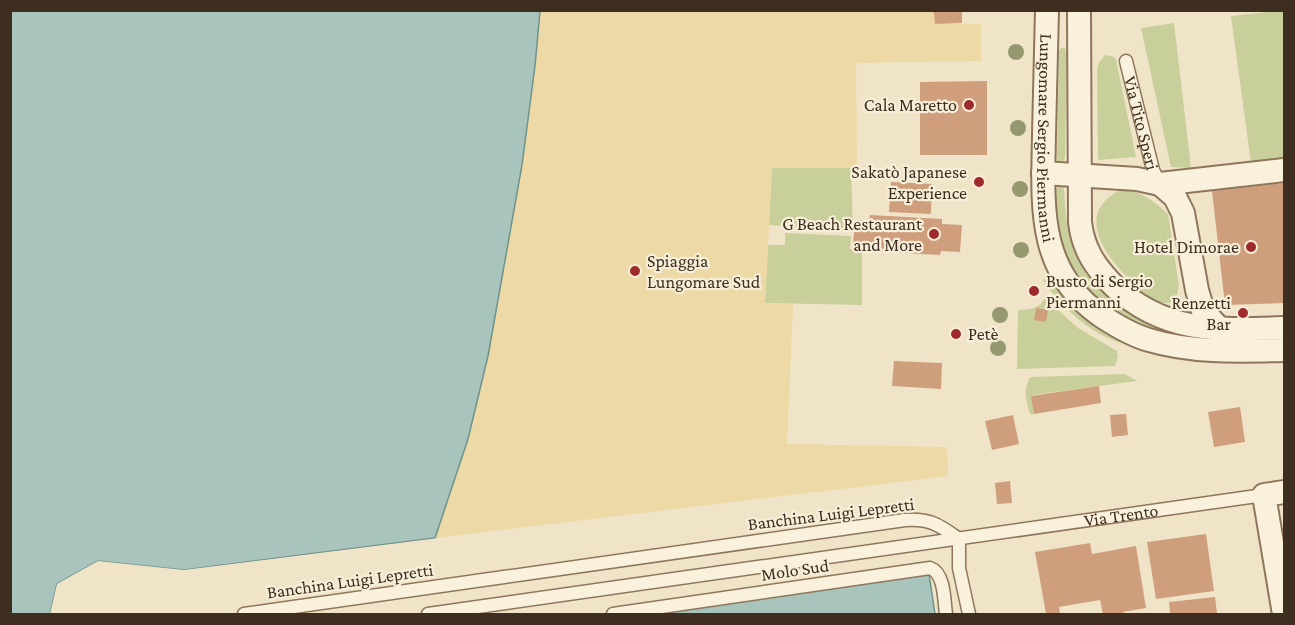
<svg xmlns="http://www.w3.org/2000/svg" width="1295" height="625" font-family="'Crimson Pro',serif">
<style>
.green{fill:#c9cf9b}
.sand{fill:#ecd9a5}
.water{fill:#a9c4bc;stroke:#6f938a;stroke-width:1.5}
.pier{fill:#f0e4c8}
.building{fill:#cf9f7d}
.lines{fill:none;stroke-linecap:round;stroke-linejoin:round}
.service-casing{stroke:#8d765c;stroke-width:15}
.minor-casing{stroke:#8d765c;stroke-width:26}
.service{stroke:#faf1dc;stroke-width:12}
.minor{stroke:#faf1dc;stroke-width:22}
.tree{fill:#96986f}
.poi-dot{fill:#9e2a2b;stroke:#f7eed8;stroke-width:2}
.labels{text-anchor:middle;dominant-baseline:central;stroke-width:4.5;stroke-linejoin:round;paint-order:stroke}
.poi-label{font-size:18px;fill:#3d2e20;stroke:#f7eed8;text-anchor:end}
.street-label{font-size:18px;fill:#3d2e20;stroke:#f7eed8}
</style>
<rect width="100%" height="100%" fill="#f0e4c8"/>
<!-- green -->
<path class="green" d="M1277,11H1284V159L1251,163L1231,16Z
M1174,23L1191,168L1171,167L1141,28Z
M1061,48H1065L1067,52L1065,158L1063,161H1058L1057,158L1059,51Z
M1105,55L1112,56L1116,59L1136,157L1098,160L1097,70L1099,62Z
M772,168H851L853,230L769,225Z
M1058,186H1062L1064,189C1067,264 1086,283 1148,320L1152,325L1150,329C1101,315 1054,260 1055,208C1055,201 1054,192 1058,186Z
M1120,190C1140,190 1154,201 1168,214L1179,286L1177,295L1170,303C1155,305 1138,288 1128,278C1102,252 1076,213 1120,190Z
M785,233L851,236L850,249L862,250V305L765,303L768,245H785Z
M1042,279C1053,281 1056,289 1063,296C1079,315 1099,327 1120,339L1121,343C1087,332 1063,308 1042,279Z
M1045,298L1078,328L1117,351L1118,356L1115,366L1017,369L1018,310C1030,309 1038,310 1045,298Z
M1125,374L1137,381L1032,395L1034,414H1030C1026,400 1023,391 1030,377Z"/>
<!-- sand -->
<path class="sand" d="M929,10L934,13L935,24H981V61L856,63L857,168H772L765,303L793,304L787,444L947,447L948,476L435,538L468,439L488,356L522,164L535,66L540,11Z"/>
<!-- water -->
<path class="water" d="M10,11H540L535,66L522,165L488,356L468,439L435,538L184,570L98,561L57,584L50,614H11Z
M929,574L935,614H656Z"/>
<!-- pier -->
<path class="pier" d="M439,538L436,541L184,573L98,564L60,586L53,614H50L57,584L98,561L184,570Z"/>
<!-- building -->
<path class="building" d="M928,10H962V23L935,24L934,13Z
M987,81V155H920V82Z
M891,182L932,184L931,214L889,212Z
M1284,183V303L1225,305L1212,191Z
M870,215L942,219V224L962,225L960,252L941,251L940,255L868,251V247L853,246L855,220L869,221Z
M1036,308L1048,310L1046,322L1034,320Z
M894,361L942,363L941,389L892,386Z
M1099,386L1101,403L1034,414L1031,396Z
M1240,407L1245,442L1214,447L1208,412Z
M1126,414L1128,435L1112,437L1110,415Z
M1013,415L1019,444L992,450L985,421Z
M1010,481L1012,503L997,504L995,483Z
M1206,534L1214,591L1156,599L1147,542Z
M1090,543L1092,554L1136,546L1146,608L1123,612L1124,614H1103L1100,600L1059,607L1060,614H1046L1035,552Z
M1215,597L1217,613L1170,614L1169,602Z"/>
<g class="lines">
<defs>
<g id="service">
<path id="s1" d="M1126,61L1153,170L1160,184"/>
<path d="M959,539V568L969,614"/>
<path d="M244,614L905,520C930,518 939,525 959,539"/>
<path id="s2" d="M428,614L1264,495"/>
<path d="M613,614L930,568C945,573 944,601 946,614"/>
</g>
<g id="minor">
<path id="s3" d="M1047,10C1046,52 1045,93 1044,134C1043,203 1036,270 1100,315C1115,325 1131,335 1149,340C1193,353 1239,351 1284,350"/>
<path d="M1079,10L1080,222C1083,249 1095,267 1114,286C1165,334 1220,330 1284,328"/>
<path d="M1043,173L1137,179L1160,184L1284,170"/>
<path d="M1160,184L1175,197L1183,213L1197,290L1203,311L1224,333"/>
<path d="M1284,614L1264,495L1284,492"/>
</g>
</defs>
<!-- service casing -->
<use href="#service" class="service-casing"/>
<!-- minor casing -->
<use href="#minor" class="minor-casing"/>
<!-- service -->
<use href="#service" class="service"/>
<!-- minor -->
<use href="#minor" class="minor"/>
</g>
<!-- trees -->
<g class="tree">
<circle cx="1016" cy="52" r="8"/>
<circle cx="1018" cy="128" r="8"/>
<circle cx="1020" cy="189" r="8"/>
<circle cx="1021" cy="250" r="8"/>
<circle cx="1000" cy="315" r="8"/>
<circle cx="998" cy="348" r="8"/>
</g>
<!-- markers -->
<g class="poi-dot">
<circle cx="969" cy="105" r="6"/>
<circle cx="979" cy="182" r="6"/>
<circle cx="934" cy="234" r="6"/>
<circle cx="1251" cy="247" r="6"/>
<circle cx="635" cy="271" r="6"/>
<circle cx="1034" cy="291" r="6"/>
<circle cx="1243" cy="313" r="6"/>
<circle cx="956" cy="334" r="6"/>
</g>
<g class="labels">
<!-- poi labels -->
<g class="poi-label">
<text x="957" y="105">Cala Maretto</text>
<text x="967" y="172">Sakatò Japanese<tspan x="967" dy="21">Experience</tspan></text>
<text x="922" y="224">G Beach Restaurant<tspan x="922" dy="21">and More</tspan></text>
<text x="1239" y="247">Hotel Dimorae</text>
<text x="647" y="261" text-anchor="start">Spiaggia<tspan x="647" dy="21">Lungomare Sud</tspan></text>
<text x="1046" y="281" text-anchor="start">Busto di Sergio<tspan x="1046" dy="21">Piermanni</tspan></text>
<text x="1231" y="303">Renzetti<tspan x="1231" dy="21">Bar</tspan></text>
<text x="968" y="334" text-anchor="start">Petè</text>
</g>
<!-- street labels -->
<g class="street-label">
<text stroke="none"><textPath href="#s1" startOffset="64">Via Tito Speri</textPath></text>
<text stroke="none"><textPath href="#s3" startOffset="128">Lungomare Sergio Piermanni</textPath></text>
<text transform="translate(831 514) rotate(-7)">Banchina Luigi Lepretti</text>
<text stroke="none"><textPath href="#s2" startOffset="700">Via Trento</textPath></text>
<text transform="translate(795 570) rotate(-8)">Molo Sud</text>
<text transform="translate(350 581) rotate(-8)">Banchina Luigi Lepretti</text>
</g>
</g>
<!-- border -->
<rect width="1295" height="625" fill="none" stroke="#3d2e20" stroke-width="24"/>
</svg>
